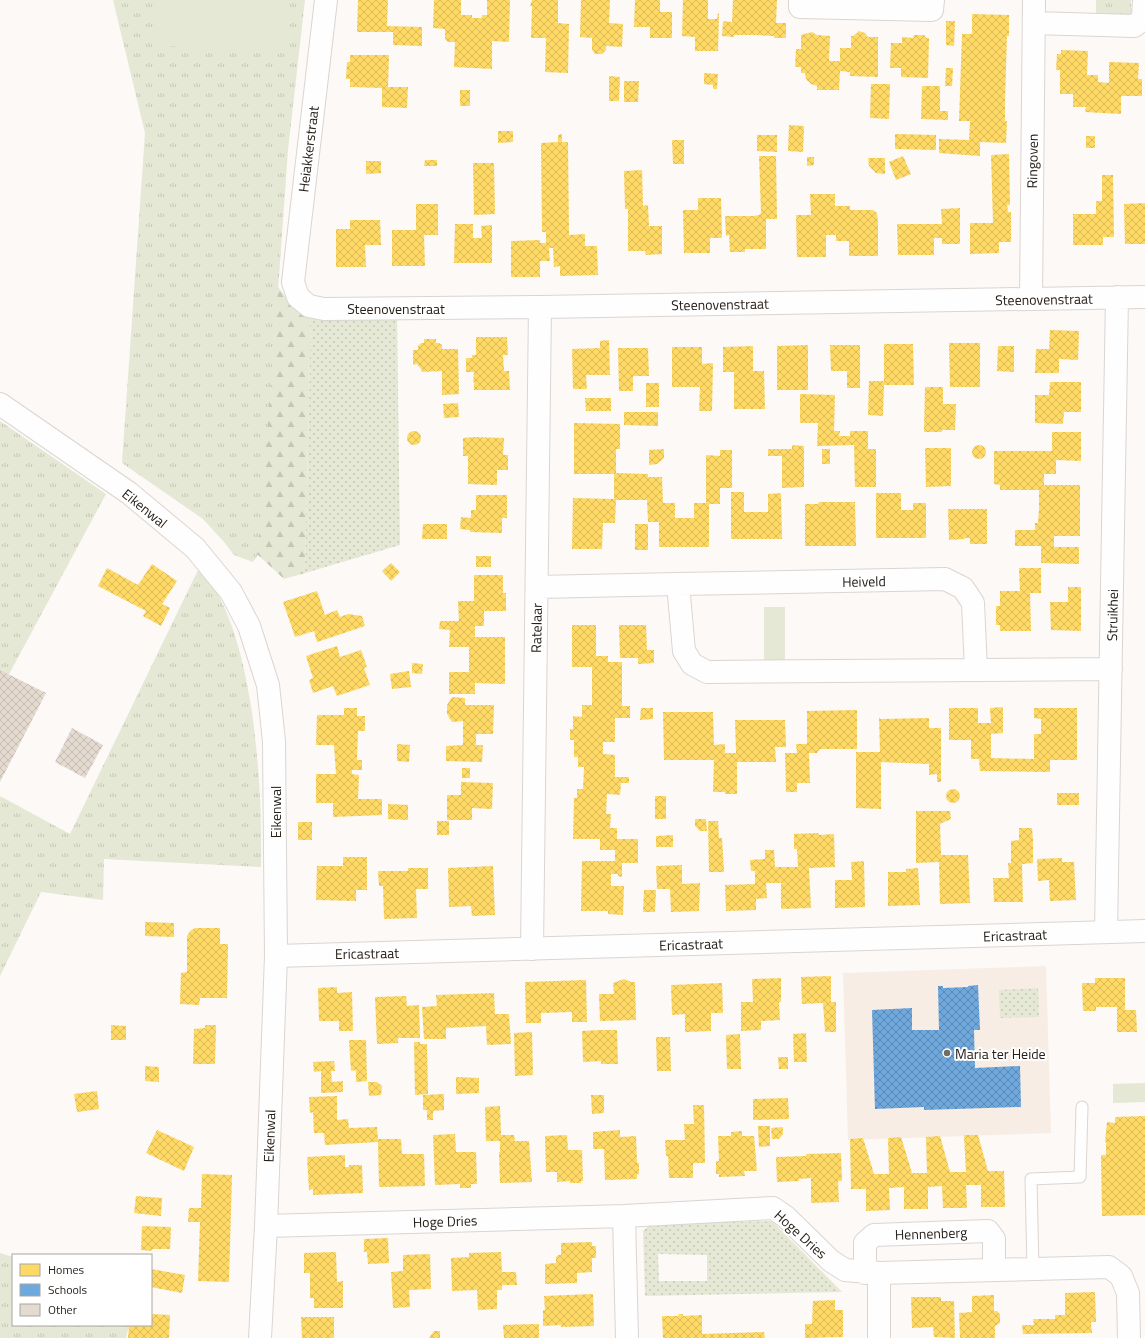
<svg xmlns="http://www.w3.org/2000/svg" width="1145" height="1338" font-family="'Titillium Web',sans-serif">
<style>
.built{fill:#f7ede5}
.grass{fill:url(#grass-tufts)}
.forest{fill:url(#forest-firs)}
.park{fill:url(#park-dots);fill-rule:evenodd}
.pitch{fill:#e4e8d4}
.homes{fill:url(#homes-cross-hatch)}
.schools{fill:url(#schools-cross-hatch)}
.building{fill:url(#building-cross-hatch)}
.lines{fill:none;stroke-linecap:round;stroke-linejoin:round}
.lane-casing{stroke:#dbd5d1;stroke-width:13}
.street-casing{stroke:#dbd5d1;stroke-width:24}
.secondary-casing{stroke:#dbd5d1;stroke-width:24}
.lane{stroke:#fffefe;stroke-width:11}
.street{stroke:#fffefe;stroke-width:22}
.secondary{stroke:#fffefe;stroke-width:22}
.poi-dot{fill:#726c67;stroke:#fff;stroke-width:1.5}
.labels{text-anchor:middle;dominant-baseline:central;stroke-width:4;stroke-linejoin:round;paint-order:stroke}
.street-label{font-size:14px;fill:#27201a;stroke:#fff}
.poi-label{font-size:14px;fill:#27201a;stroke:#fff;text-anchor:start}
</style>
<defs>
<pattern id="grass-tufts" width="24" height="20" patternUnits="userSpaceOnUse"><rect width="24" height="20" fill="#e4e8d4"/><path d="M3 7l-1-3M5 7V3M7 7l1-3M15 17l-1-3M17 17v-4M19 17l1-3" fill="none" stroke="#c4c7b5"/></pattern>
<pattern id="forest-firs" width="22" height="20" patternUnits="userSpaceOnUse"><rect width="22" height="20" fill="#e4e8d4"/><path d="M5 1l3.5 6h-7zM16 11l3.5 6h-7z" fill="#c4c7b5"/></pattern>
<pattern id="park-dots" width="8" height="8" patternUnits="userSpaceOnUse"><rect width="8" height="8" fill="#e4e8d4"/><path d="M2 2h.1M6 6h.1" fill="none" stroke="#c4c7b5" stroke-width="1.8" stroke-linecap="round"/></pattern>
<pattern id="homes-cross-hatch" width="8" height="8" patternUnits="userSpaceOnUse"><rect width="8" height="8" fill="#ffd966"/><path d="M0 0l8 8M0 8l8-8" fill="none" stroke="#dbba58"/></pattern>
<pattern id="schools-cross-hatch" width="8" height="8" patternUnits="userSpaceOnUse"><rect width="8" height="8" fill="#6fa8dc"/><path d="M0 0l8 8M0 8l8-8" fill="none" stroke="#5b88b2"/></pattern>
<pattern id="building-cross-hatch" width="8" height="8" patternUnits="userSpaceOnUse"><rect width="8" height="8" fill="#e5dad0"/><path d="M0 0l8 8M0 8l8-8" fill="none" stroke="#c4bbb2"/></pattern>
</defs>
<rect width="100%" height="100%" fill="#fcf9f7"/>
<!-- built -->
<path class="built" d="M1046,966L1051,1133L848,1140L843,973Z"/>
<!-- grass -->
<path class="grass" d="M113,0H305L288,150L261,528L258,555L253,562L234,555L224,542L203,519L122,463L145,133Z
M1096,0H1131V8H1137L1133,13L1131,14H1096Z
M0,421L106,494L0,691Z
M199,568C204,574 210,580 214,587C235,624 244,664 251,706C259,760 262,813 261,867L104,859L103,900L41,892L0,976V796L70,834Z
M0,1253L13,1257V1325H129L126,1338H0Z"/>
<!-- forest -->
<path class="forest" d="M278,287L298,313L311,316L305,573L284,579L258,555Z"/>
<!-- park -->
<path class="park" d="M311,316H397L400,545L305,573Z
M1038,988L1039,1017L1000,1018L999,990Z
M772,1221L842,1292L645,1296L643,1231L651,1223ZM658,1254L707,1255V1281H659Z"/>
<!-- pitch -->
<path class="pitch" d="M156,0H289L286,53L153,45Z
M764,607H785V661H764Z
M1145,1083V1102L1113,1103V1084Z"/>
<!-- homes -->
<path class="homes" d="M358,0H388L387,26L422,27V46L393,45V32H357Z
M434,0H461V15H472V18H482V15H487V0H510L509,42L492,41V69L454,67L455,42H448L445,39V29L433,28Z
M532,0H558V23L569,24L568,73L545,72L546,38H531L532,6H530Z
M581,0H610L609,23L623,24L622,47L606,46V50L602,54H595L592,50V38L580,37Z
M635,0H660V12H672V38H650V27H634Z
M683,0H708V19H717L718,13H719L718,51H695V37L682,36Z
M733,0H777L776,23H786V38H774V36L754,35H734V37L722,36L723,21L732,22Z
M972,14L1009,15V36H1007L1005,100V121H1007L1006,143L980,142V156L939,153V139L969,140L970,121H959L962,34H972Z
M946,21H955L954,46L946,45Z
M859,31L865,33L868,37H878V77L850,76V72L840,71L839,90H817V86L811,84L806,79L805,73H801V67H795L796,49H801V35L812,32L817,35L830,36L829,61H840V48H851V36H853Z
M914,35H924L926,38H929L928,78L901,77V68H890L891,43H902V37L913,38Z
M1061,50L1088,51L1087,75H1098V82L1109,83V62L1139,63L1138,79H1142V96H1121V114L1085,112L1086,107H1073V94H1060V70H1056L1057,54H1061Z
M350,55H389L388,87H408L407,108L382,107V88L350,87V79H346L347,62H350Z
M946,68H953L952,86H945Z
M704,73L718,74L717,89H713V85L704,84Z
M609,76L620,77L619,101H609Z
M624,81H639L638,102H624Z
M871,84H890L889,119L870,118Z
M922,86H940V111H948V120L921,119Z
M460,90H470V106H460Z
M789,125L804,126L803,152L788,151Z
M498,131H513V142L498,143Z
M562,134V142H568L569,235L585,234V246H597L598,275L560,276V266L554,267L553,248H549L550,261H540V277H511V241L540,240V243H546V232H542L541,143L558,142V135Z
M895,134L936,135V150L895,149Z
M757,135H777V152L757,151Z
M1086,136H1095V148H1086Z
M672,140H684V164H673Z
M1009,154L1010,205H1007L1008,212H1011V242H999V253L970,254V223H993L991,155Z
M759,156H776L777,219H766V249H745V252H730L729,235L726,236L725,216H753L759,215L761,213Z
M903,156L911,174L896,180L889,162Z
M807,157H814V165L807,166Z
M868,158H885V174L876,173L869,166Z
M425,160H437V166H424Z
M366,161H381V173L366,174Z
M473,163H494L495,214L474,215Z
M642,170L643,206L648,205L649,226H662V254L646,255L645,251H628V209H625L624,171Z
M1102,175H1113L1114,237H1103V245H1073V214H1096V201H1102Z
M810,194H835V206H850V210H873L877,213L878,223V256H849V241H836V235H826V257H797L796,215H811Z
M698,198H721L722,238H710V253H684L683,210H698Z
M1145,203V244H1125L1124,204Z
M416,204H438V235H424L425,266H392V230H416Z
M960,208V243L959,244H942V238H934V255H898L897,224H942L941,209Z
M350,220H380L381,245H365L366,267H336V229H350Z
M455,224H473V238H482L481,226L492,225V263H454Z
M1050,330L1079,331L1078,360L1059,359V373H1035L1036,349H1049Z
M476,337H507L508,355H503L504,371H509L510,390H474V382H473L474,372H466V358H472V355H476Z
M424,339H436V343H439L442,345V349H458L459,394L442,395V371L422,372L421,369L417,364L413,365V350H418V346L421,343H424Z
M609,340L610,375H586L587,389H573L572,349L600,348V341Z
M949,343H980V387H950Z
M884,344H913L914,385H884L883,416L868,415L869,381H884Z
M808,345V390H777V346Z
M830,345H860V388H847V371H831Z
M753,346V371H764L765,409H734V372H723V347Z
M998,346H1014V372L997,371Z
M672,347H702V364L713,363L712,411H699L700,387H672Z
M618,348H648L649,376H633V391H619Z
M1050,382H1081V412H1064L1063,424L1035,423V395H1049Z
M646,383H659V407H646Z
M925,387H943V404H956L955,430H942V432H924Z
M800,394L835,395L834,431H840L839,436H850V431H868V449H876V487H855L854,445L817,446L818,423H800Z
M585,398H611V411H586Z
M458,403L459,417L444,418L443,404Z
M624,412H658V426L624,425Z
M574,423L620,424V449H616V473L648,474V477H662L663,503H675V518H694V503H706V455L720,456V450H732V488H720V504H709V547H659V522H648L647,500H616L615,523H603L602,549H572L573,498L614,499V474H574Z
M407 438a7 7 0 1 1 14 0a7 7 0 1 1-14 0Z
M1052,432H1081V461L1056,460V474H1044V485H1080V536H1054V547H1079V564L1041,563V546H1015V530H1035V523H1038L1039,509V490H1000V485L994,484V451H1052Z
M475,437L504,438L503,455H508V470H497V485L468,484V456H463V438Z
M792,445L804,446V487L782,488V456H768V449H792Z
M972 452a7 7 0 1 1 14 0a7 7 0 1 1-14 0Z
M925,448H951V486L926,487Z
M664,449V458L657,464L649,465V450Z
M822,449H830V464H822Z
M731,492H744V512H768V494L781,493L782,539H731Z
M876,493H901V510H913V503H926V538H876Z
M476,495H507V518H502V533L470,532V530L460,529L461,517L471,518V510H476Z
M819,502H855L856,546H805V504H818Z
M948,509H987V544H970V538H965V539L949,540Z
M423,524H447V539H422Z
M635,524H648V550H635Z
M476,556H491V567H476Z
M391,563L400,572L391,581L382,571Z
M152,564L177,581L162,604L170,608L161,626L143,616L146,611L98,586L107,568L138,585Z
M1019,568H1041V593H1030L1031,631H1000V625H996V606H1000V591H1020Z
M474,575H503V593H506V611H484V626H475V637H505V684L475,683V694H449V672H469V647H449L450,630L439,629L440,621H459L458,601H474Z
M1068,587H1081V631L1051,630L1050,602H1068Z
M317,591L325,615L337,610L340,617L348,614L362,616L365,626L317,642L314,631L295,637L283,602Z
M572,625H596V656H608V662H622V706H630V718H615V742H603V754L615,755V777H629V783H621L620,795L607,794L606,814H611L610,828H617V839H638V863H622V877L618,876V874H611V886H624L623,915L608,914V911H581L582,861H615V850H600V839H573L574,798H577V789H583L584,767H578V757H574V740H570V729H573V716L582,717V705H592V667H572Z
M619,625H646L647,650H654V663L638,664V658H620Z
M337,646L340,657L361,650L367,667L364,668L370,685L337,696L333,686L313,693L309,680L313,678L306,656Z
M412,663L423,664L422,674L412,673Z
M409,671L411,687L392,689L390,674Z
M452,697L465,698V705H494L493,734H476V745H483L482,762L446,761V746L463,745V721L452,722L447,714V705Z
M1003,707V733L991,734V758L1034,759V734H1041V719L1034,718V708H1077V760H1050V772L980,771L979,759H971V740H949V708H978V723H991L990,708Z
M344,708H357V716H365V731H358L357,760H362V770H352V774L359,775L358,799H382V815L333,817V803H316V774H336L334,745H316L317,715H344Z
M641,708H653V719L640,720Z
M857,710V749H820L817,753H809L810,783H797V792H786L785,753H797L796,744H807V711Z
M663,712H713L714,745L725,744V753H736L735,720H785L786,747H775L776,762H737V794H725V792H713L714,760H664Z
M879,716L880,719L929,718V728H941V782H937V774L929,775V764L881,762V809L856,808V752H880Z
M397,744L410,745L409,762L397,761Z
M462,768H470V778H462Z
M461,782L493,783L492,809L472,808V820H447V795H461Z
M946 796a7 7 0 1 1 14 0a7 7 0 1 1-14 0Z
M1057,793H1079V805H1057Z
M655,796H666V819H655Z
M388,804L408,805V820L388,819Z
M916,811H950L951,819L940,824L941,855H968L970,903L940,904L939,862L916,863Z
M695,819H706L707,831H700L695,826Z
M437,821H449V835H437Z
M708,821H718L719,838H722L724,872H709Z
M298,822H312V840H298Z
M1019,828H1032L1033,840V863L1022,864L1023,902H994L993,878H1009L1008,863H1011V841L1019,840Z
M818,833L819,835L834,834L835,867L809,868L811,908L781,909V883H766L767,898L756,899V910L726,911L725,885L755,884V871H751L750,860L765,859V850H774L775,867H798L797,849H794V834Z
M673,835V847H656V836Z
M343,857H367V890H356V901L316,900L317,866H343Z
M1062,858V862H1074L1076,900L1050,901L1049,880L1038,881L1037,859Z
M864,861L865,907L835,908V880H852L851,862Z
M682,865V884L700,883L699,911L671,912L670,889H657L656,866Z
M493,866L495,915L472,916L471,906L449,907L448,868Z
M408,868H428V889H416L417,918L384,919L383,886H379L378,871H408Z
M918,868L920,905L888,906V872H906V869Z
M644,890H656L655,912H643Z
M145,922L174,923V937L145,936Z
M195,928H220V944H228L227,998H200L199,1005L180,1004L181,973L187,972V936L190,931Z
M831,976V1002H836V1032H825L823,1003L802,1004L801,977Z
M781,978V1002H779L780,1020L761,1021V1030L741,1031V1002H753L752,979Z
M1095,978H1125V1010H1136L1137,1032H1117V1007H1096V1011H1083L1082,983H1095Z
M624,979L631,982H635L636,1020L600,1021L599,994H614L613,983Z
M586,980L587,1022H572V1012L541,1013V1023H526L525,982Z
M722,983L723,1013H711V1031L685,1032V1014L672,1015L671,985Z
M337,987V993L352,992L353,1031H339V1021H319L318,988Z
M494,993L495,1014H509L511,1044L487,1045L486,1026L446,1028V1039H424L422,1007L437,1006L436,995Z
M406,996L407,1006L419,1005L420,1038H398V1043L377,1044L375,997Z
M111,1025L126,1026V1040H111Z
M205,1025H216L215,1064H193L194,1029L205,1028Z
M600,1030H617L618,1064H601V1061L583,1062L582,1031Z
M532,1032L533,1075L515,1076L514,1033Z
M806,1033L807,1062H794L793,1034Z
M740,1034L741,1069H727L726,1035Z
M656,1037H670L671,1071H657Z
M349,1040H366L367,1081L356,1082V1070L351,1071Z
M414,1042H420V1044H427L428,1094L415,1095Z
M778,1057H788V1069H779Z
M334,1061L335,1071H331L332,1082L343,1081V1092L321,1093V1071L314,1072L313,1062Z
M145,1066L159,1067V1082L145,1081Z
M456,1077L479,1078V1093L456,1094Z
M368,1082H377L382,1086L381,1095L369,1096Z
M97,1091L99,1109L77,1112L74,1094Z
M444,1094V1110L433,1111V1120H427V1110H423V1095Z
M591,1095H604V1113L592,1114Z
M337,1096V1120L348,1119L349,1128L377,1127L378,1139H401L402,1154H424L425,1186L379,1187L378,1142L325,1145L324,1133H314L313,1112L310,1113L309,1097Z
M788,1098L789,1119L753,1120V1099Z
M693,1105H704L705,1163H693V1178H669L668,1156H666L665,1140H685L684,1124H694Z
M500,1106L501,1135H514L515,1141H529L532,1182L500,1183L499,1152H500V1141H486L485,1107Z
M1145,1116V1215L1102,1216L1101,1155H1106V1142H1105L1107,1122L1115,1123V1117Z
M758,1126H770V1146L759,1147Z
M783,1127V1134L779,1139H772L771,1128Z
M157,1130L194,1147L184,1171L146,1153Z
M620,1130V1137L636,1136L637,1161V1163H639V1174H637V1179L605,1180L604,1149H593V1132Z
M742,1131V1136H754L757,1171H744L745,1176L719,1177V1174H716V1161H719L718,1136H731V1132Z
M455,1134L456,1152H476L477,1184H471V1188H460V1184L435,1185L433,1135Z
M567,1135L568,1150H582L583,1181H581V1183H570V1181L557,1182V1172H546L545,1136Z
M964,1135H978L988,1171H1004L1005,1207H981V1185H966L967,1208H943L942,1186L928,1187V1209H904V1187L889,1188L890,1210L866,1211V1189H851L850,1139L863,1138L874,1174H889L888,1138L901,1137L912,1173H927L926,1137L940,1136L950,1172H966Z
M841,1153L842,1181H838L839,1202L811,1203V1178L799,1179V1181L777,1182L776,1157L806,1156V1154Z
M345,1155V1167H349V1165H362L363,1193L313,1195V1189L309,1190L307,1157Z
M202,1174L232,1175L229,1282L198,1281L200,1222H188L189,1208H201Z
M136,1196L162,1198L161,1216L134,1213Z
M142,1226L171,1227L170,1249H152V1251L141,1250Z
M388,1238L389,1263L368,1264L367,1252H364V1239Z
M592,1242V1246H596V1258H592V1272L577,1273V1283L545,1284V1264L556,1263V1257L558,1255H561V1243Z
M336,1252L337,1282L343,1281V1308H314V1298H310V1273H304V1253Z
M501,1252L502,1272H516L517,1285H502V1290H497V1309L478,1310L477,1290L452,1291L451,1258L469,1257V1253Z
M430,1254L431,1289L409,1290L410,1307L393,1308L391,1272L403,1271V1255Z
M151,1269L185,1275L182,1293L151,1287Z
M1095,1292L1096,1322H1091L1092,1333L1023,1334L1022,1325H1034L1033,1319H1055V1315H1065V1293Z
M593,1294L594,1326L561,1327V1325L543,1326V1310H545L544,1296Z
M994,1295V1311H997L1000,1314V1323L995,1326V1338H960L959,1313L972,1312V1296Z
M911,1297H941V1301H954L955,1338L934,1337L933,1327L912,1328Z
M835,1300V1310H843V1337L805,1338V1324H812L813,1301Z
M151,1314L170,1315L169,1338H128L129,1325H151Z
M678,1314H683V1316L702,1315V1334L764,1332L765,1338H663L662,1316H679Z
M301,1317H334V1338H302Z
M539,1324V1338H504L503,1325Z
M434,1331H440V1338H429Z"/>
<!-- schools -->
<path class="schools" d="M978,985L980,1030H974L975,1068L1020,1066L1021,1107L924,1110V1107L875,1109L872,1010L912,1008V1030H939L938,986H943V988L968,987V986Z"/>
<!-- building -->
<path class="building" d="M0,670L46,693L0,782Z
M72,728L103,745L85,778L55,762Z"/>
<g class="lines">
<defs>
<path id="lane" d="M1033,1269L1031,1179L1080,1177L1082,1107"/>
<path id="street" d="M326,0L293,282L298,297L309,306L324,309L540,307L1145,297
M800,0V7L932,10L933,0
M1034,23L1134,26L1143,19L1144,0
M1031,299L1034,0
M678,584L945,579L963,588L973,603L976,670
M537,587L678,584L684,651L692,664L707,672L1111,669
M1106,932L1117,297
M532,949L540,307
M624,1216L627,1338
M266,1226L624,1216L773,1208L786,1217L831,1261L845,1270L879,1273L1109,1267L1121,1276L1128,1293L1129,1338
M865,1273V1243L874,1235L988,1231L994,1239V1270
M260,1338L266,1226L276,956
M879,1338V1273"/>
<path id="secondary" d="M0,404L129,493L195,548L231,592L249,626L268,685L274,741L276,956L1145,931"/>
</defs>
<!-- lane casing -->
<use href="#lane" class="lane-casing"/>
<!-- street casing -->
<use href="#street" class="street-casing"/>
<!-- secondary casing -->
<use href="#secondary" class="secondary-casing"/>
<!-- lane -->
<use href="#lane" class="lane"/>
<!-- street -->
<use href="#street" class="street"/>
<!-- secondary -->
<use href="#secondary" class="secondary"/>
</g>
<!-- markers -->
<circle class="poi-dot" cx="947" cy="1053" r="4"/>
<g class="labels">
<!-- street labels -->
<g class="street-label">
<text transform="translate(308 149) rotate(-83)">Heiakkerstraat</text>
<text transform="translate(1032 161) rotate(-89)">Ringoven</text>
<text transform="translate(1044 299) rotate(-1)">Steenovenstraat</text>
<text transform="translate(720 304) rotate(-1)">Steenovenstraat</text>
<text x="396" y="308">Steenovenstraat</text>
<text transform="translate(145 508) rotate(39)">Eikenwal</text>
<text transform="translate(864 581) rotate(-1)">Heiveld</text>
<text transform="translate(1112 615) rotate(-89)">Struikhei</text>
<text transform="translate(536 628) rotate(-89)">Ratelaar</text>
<text transform="translate(275 812) rotate(-90)">Eikenwal</text>
<text transform="translate(1015 935) rotate(-2)">Ericastraat</text>
<text transform="translate(691 944) rotate(-2)">Ericastraat</text>
<text transform="translate(367 953) rotate(-1)">Ericastraat</text>
<text transform="translate(269 1136) rotate(-88)">Eikenwal</text>
<text transform="translate(445 1221) rotate(-2)">Hoge Dries</text>
<text transform="translate(931 1233) rotate(-2)">Hennenberg</text>
<text transform="translate(801 1234) rotate(42)">Hoge Dries</text>
</g>
<!-- poi labels -->
<g class="poi-label">
<text x="955" y="1053">Maria ter Heide</text>
</g>
</g>
<!-- legend -->
<rect x="12" y="1254" width="140" height="72" fill="#ffffff" stroke="#a9a6a3"/>
<rect x="20" y="1264" width="20" height="12" fill="#ffd966" stroke="#a9a6a3"/>
<text x="48" y="1274" font-size="12" fill="#27201a">Homes</text>
<rect x="20" y="1284" width="20" height="12" fill="#6fa8dc" stroke="#a9a6a3"/>
<text x="48" y="1294" font-size="12" fill="#27201a">Schools</text>
<rect x="20" y="1304" width="20" height="12" fill="#e5dad0" stroke="#a9a6a3"/>
<text x="48" y="1314" font-size="12" fill="#27201a">Other</text>
</svg>
